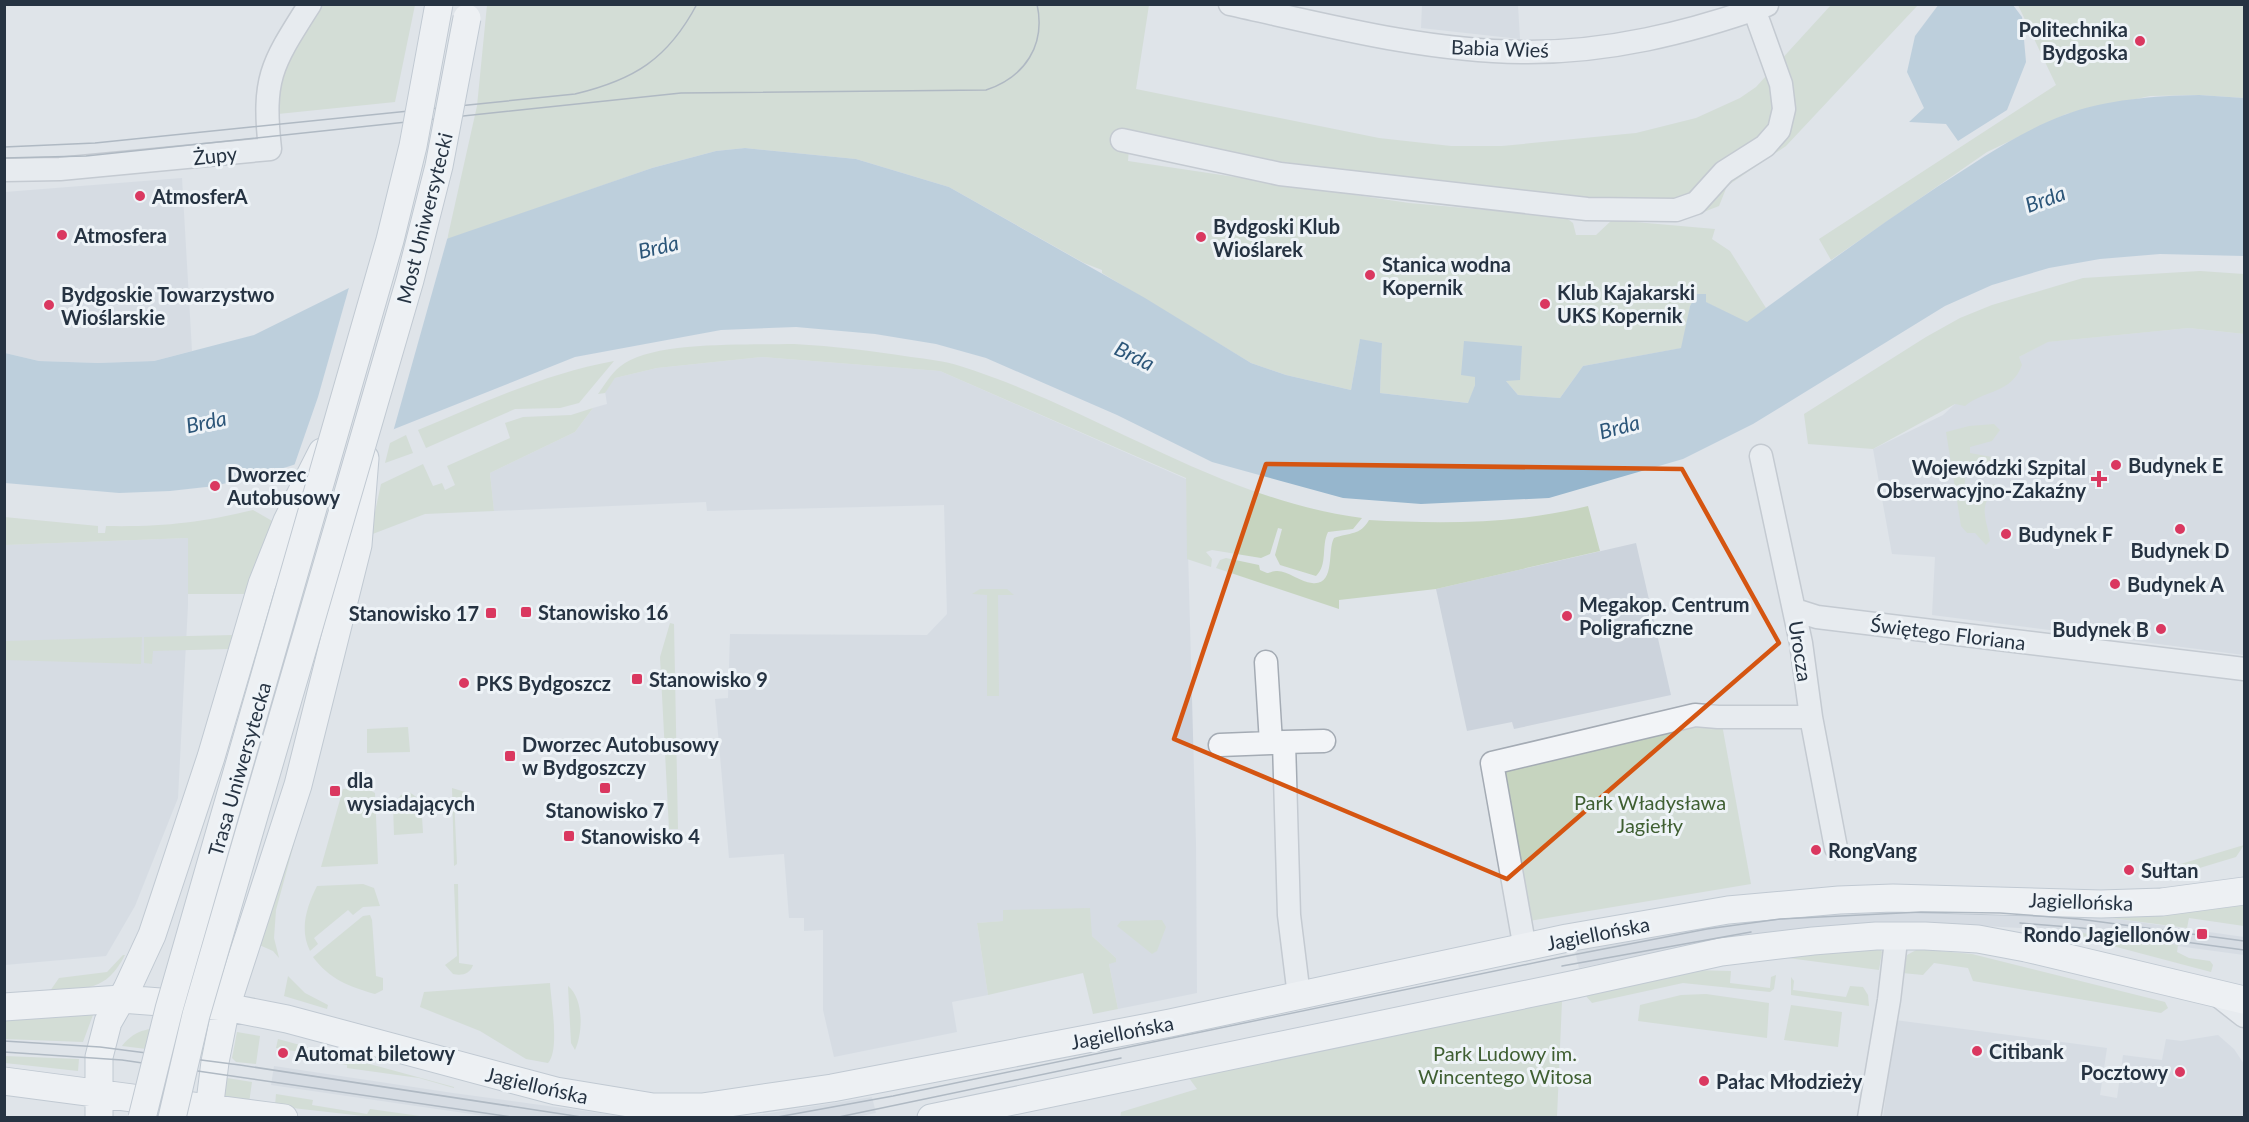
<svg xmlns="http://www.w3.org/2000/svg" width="2249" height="1122" font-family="Lato,sans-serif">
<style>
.built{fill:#ccd3dc}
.green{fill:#c6d4bf}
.water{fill:#96b6cd}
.pier{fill:#dfe4e9}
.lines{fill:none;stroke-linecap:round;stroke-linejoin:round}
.minor-casing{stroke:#a4abb4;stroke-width:25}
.major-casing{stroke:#9da9b6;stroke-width:29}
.minor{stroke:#f2f4f7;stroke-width:22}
.major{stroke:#fff;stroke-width:27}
.tram{stroke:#778594;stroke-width:1.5}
.major-bridge-casing{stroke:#9da9b6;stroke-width:29;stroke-linecap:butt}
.major-bridge{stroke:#fff;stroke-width:27}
.marked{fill:none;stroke:#d55511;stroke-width:4.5;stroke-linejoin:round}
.poi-dot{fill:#da3860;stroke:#eef3f7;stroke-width:2}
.labels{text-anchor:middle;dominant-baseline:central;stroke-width:6;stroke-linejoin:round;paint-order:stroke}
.poi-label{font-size:20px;font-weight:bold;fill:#263342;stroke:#eef3f7;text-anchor:start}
.street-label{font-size:20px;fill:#263342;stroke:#eef3f7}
.park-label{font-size:20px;fill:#3f5f32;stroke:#eef3f7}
.water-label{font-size:21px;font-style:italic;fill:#2c5679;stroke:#eef3f7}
</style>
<rect width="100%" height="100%" fill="#dfe4e9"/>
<!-- built -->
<path class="built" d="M1422,5H1518L1520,39L1421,28Z
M182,178L192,351L154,361L98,363L39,361L5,353V192Z
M2189,328L2244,334V655L1932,615L1935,557L1892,554L1873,449L1943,415L1989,373L2047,342Z
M762,357L940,371L1186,479L1196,844L1197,993L1118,1009L1109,964L1116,958L1092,936L1003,911L1004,921L977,923L988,995L952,1002L957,1032L834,1057L823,1010V930L804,931V918H789L784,854L729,858L715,699L728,698L730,634L927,635L947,614L944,505L707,511L706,502L494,511L490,473L575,432L593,408L607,404L605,391L615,378L657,368Z
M188,538V605L178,798L135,906L106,956L5,965L4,545Z
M1636,543L1671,695L1514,729L1512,722L1467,731L1436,589Z
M1886,910L2103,917L2244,937V955L2059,930L1930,923L1777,931L1697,944L1579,968L1575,951L1694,929L1777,918Z
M1895,1020L2107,1048L2100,1095L2117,1098L2123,1055L2162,1060L2166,1039L2181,1041L2218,1035L2234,1049L2244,1064V1117L1883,1118Z
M274,1066L453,1093L628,1117H492L271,1085Z
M872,1097L876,1113L857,1117H744Z"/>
<!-- green -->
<path class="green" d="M319,5H415L395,102L278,114C278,64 294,45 319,5Z
M487,5H1149L1136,89L1379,138L1451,146H1502L1636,133L1696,118L1740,98L1756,87L1831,5H1918L1786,146L1727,186L1719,206L1688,218L1586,215L1279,167L1130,136L1128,161L1409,203L1565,217L1573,223L1576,235H1596L1612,220L1715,229L1712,239L1730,251L1766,308L1747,323L1705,302L1695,301L1690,306L1682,348L1583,366L1560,398L1518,395L1505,380L1475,376V385L1469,403L1380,393L1382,343L1360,340L1351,390L1286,375L1251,363L1102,273V270L1084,263L949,187L856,159L745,148L716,151L652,168L447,240L477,106Z
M2018,5H2244V98L2199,95L2150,96L2066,114L1987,152L1831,260L1819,239L2056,85Z
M2200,271L2244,274V334L2189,328L2048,342L2019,357L2022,365C2011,394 1986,389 1965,406L1955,404L1873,449L1808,444L1804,414L1926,337L1960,318L1992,305L2083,278Z
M794,344C834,346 872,351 911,357C927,359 945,361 960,366C1097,409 1217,499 1362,518L1353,529L1328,532C1321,546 1328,565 1316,576L1280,565L1275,555L1282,529L1278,528L1270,554L1261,558L1212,550L1206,552L1212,559L1211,567L1187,559L1186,478L940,371L762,357L657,368L615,378L605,393L598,394C606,383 613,370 625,363C659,341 752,345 794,344Z
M614,361L579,403L560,408L515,409L426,448L418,430C481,404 546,373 614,361Z
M593,408L575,432L490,473L494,511L425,514L370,535L381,484L423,464L433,486L442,483L445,490L455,485L447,466L510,438L505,423L523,417L571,415Z
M1994,424L2000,430L1992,441L1970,447V453L1992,457L1993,462L1982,471L1966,474L1964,488L1976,497L1994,484L1997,488C1995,494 1991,494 1988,499C1980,511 1989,528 1990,541L1986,545L1975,533H1967L1961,526L1946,432L1969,426Z
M406,435L413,453L385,463L390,443Z
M1588,506L1600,551L1436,589L1339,600V609L1216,568L1220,560L1226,558L1259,565L1260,570L1267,573C1270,573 1272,571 1276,571C1287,570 1300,582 1312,583C1336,586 1327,550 1334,538C1350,532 1360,536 1369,520C1443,524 1517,524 1588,506Z
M253,510L274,522L247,594H188V538L5,545L4,517L98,526V533H105L106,526C160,527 200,523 253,510Z
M980,589H1007L1014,595H998L999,696H987V595L972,594Z
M670,623L674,624L678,829H669L660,657Z
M234,635L229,649L153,651L152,664L144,663V637Z
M142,637L141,664L5,660V641Z
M1718,717L1723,730L1751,884L1529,921L1492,763Z
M408,727L410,752L367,753V729Z
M320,748L276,910L274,938L279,958L273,951L257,944Z
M366,788L375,793L378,864L321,867L343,789Z
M452,788L465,792L469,804L454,797L457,864L454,866Z
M409,792L421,800L423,833L394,835L393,805L401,795Z
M2244,845L2236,857L2173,876L2174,866Z
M363,884L374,888L380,906L363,907L353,915L348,910L314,938L318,944L310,951C299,929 307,906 317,886Z
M454,884H458L459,963L473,965C470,974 462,976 453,974L445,965L457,956Z
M2244,902V926L2189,918L2187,928L2103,917Z
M1090,908L1092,936L1116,958V962L1109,964L1118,1009L1093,1014L1083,973L988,995L977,923L1003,921V910Z
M370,915L372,920L376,976L383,978V990L375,994C350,987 329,979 313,957L363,916Z
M1162,920L1166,927L1157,951L1152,954L1117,926L1121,921Z
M2059,930L2178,945L2177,952L2189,958L2210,961L2213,965L2211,972L2056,931Z
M1878,945L1882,952L1879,970L1788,958L1789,952Z
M1918,949L1972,954L2165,1002L2168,1008L2161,1013L1973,981L1968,968L1934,963L1923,975L1902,973L1907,955Z
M123,955H125C106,992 86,988 50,991L59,978L107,972Z
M1693,970L1731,971L1730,983L1770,988L1771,977L1776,975L1774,989L1770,992L1683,983L1596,1002L1592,1003L1586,996Z
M288,976L305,993L328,1005L327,1009L284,996Z
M1791,977L1794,981L1793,990L1846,997L1850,986L1863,987L1868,995L1869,1006L1791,995Z
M550,983C551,1001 560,1050 548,1063L526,1059L480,1031L420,1007L424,992Z
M568,986C584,999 583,1033 575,1050L571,1043Z
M1706,994L1769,1003L1767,1038L1638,1021L1640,1005L1681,995Z
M1562,1001L1557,1117L1120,1118L1121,1112L1197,1089L1189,1078L1241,1060Z
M1791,1005L1842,1012L1838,1047L1784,1040Z
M83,1013L93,1015L83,1042L5,1039V1021Z
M173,1027L186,1029L202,1041L204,1056L122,1046C136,1028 152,1028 173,1027Z
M237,1032L260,1036L256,1064L236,1062L232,1058Z
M278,1039L454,1087V1088L419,1078L347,1068V1065L306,1058V1053L276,1048Z
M5,1056L79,1059L78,1071L5,1063Z
M227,1078L252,1082L249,1103L224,1100Z
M276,1094L313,1100L312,1105L367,1114L370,1109L427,1117H372L275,1106Z"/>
<!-- water -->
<path class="water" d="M1939,4L2013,5L2022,17L2026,62L2007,110L1958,141L1946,124L1909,122L1924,108L1907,72L1915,36Z
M2199,95L2244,98V256L2160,254L2100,259L2049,268L1992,285L1945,306L1753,424L1683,459L1549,498L1421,504L1343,498L1212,462L1117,415L986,358L936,344L875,334L796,327L721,330L575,357L354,445L287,467L215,486L170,491L119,493L5,483V353L39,361L98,363L154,361L254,335L359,283L426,246L652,168L716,151L745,148L856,159L949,187L1145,298L1251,363L1286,375L1351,390L1360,339L1382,343L1380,393L1468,403L1475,385V377L1461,375L1464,341L1522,346L1520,380L1506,381L1518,395L1560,398L1583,366L1681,348L1690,306L1697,294H1706V302L1747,322C1810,276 1872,230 1937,187C1979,160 2017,133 2064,115C2107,99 2154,96 2199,95Z"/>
<!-- pier -->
<path class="pier" d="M448,236L393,432L293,469L318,397L350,284L425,243Z"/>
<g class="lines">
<defs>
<path id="minor" d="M1230,4C1326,25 1423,51 1522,52C1607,53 1688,33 1767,5
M1122,140L1280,174L1587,209L1676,210L1696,203L1724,172L1765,146L1779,130L1784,109L1781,84L1754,9
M4,170L60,169L270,149C262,77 272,64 310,4
M1761,456L1801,643L1811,717L1836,848
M1795,610L1817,617L2244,669
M1266,662L1271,743L1284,742L1289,915L1299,996
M1284,742L1324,741
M1220,745L1271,743
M1525,949L1492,763L1695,715L1718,717H1811
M2216,994L2244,1016
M1869,1118L1889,1000L1895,949L1896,943L1905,936"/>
<path id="major" d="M4,1007L121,999L226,1007L287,1019L556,1091L653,1107H702L832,1088L1170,1023L1567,938L1728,910L1839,900L1893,898L2101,904L2162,902L2244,891
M4,1081L284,1118
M99,1118V1057L108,1022L127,989L152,935L211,757L262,584L287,521L322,452
M208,1118L215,1062L226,1007L298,785L358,545L365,458
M931,1118L1576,984L1721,952L1813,941L1876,936H1925L1978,939L2026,948L2244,1000"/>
</defs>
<!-- minor casing -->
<use href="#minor" class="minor-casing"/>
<!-- major casing -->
<use href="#major" class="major-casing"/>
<!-- minor -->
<use href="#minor" class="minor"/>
<!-- major -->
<use href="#major" class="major"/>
<!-- tram -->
<path class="tram" d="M4,147L95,143L575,94C634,80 668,59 697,4
M4,158L86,156L681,93L986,90C1025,77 1046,45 1037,4
M2020,923L2082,928L2244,950
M1562,966L1751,932
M4,1041L100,1047L240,1065L588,1118
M4,1052L122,1060L519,1118
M772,1118L893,1096L1562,957L1707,929L1780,919L1921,912L2000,913L2079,919L2244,941
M834,1118L1121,1058"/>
<defs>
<path id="major-bridge" d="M142,1118L169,1009L390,240L413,146L439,4
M172,1118L196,1015L410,280L439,166L467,18"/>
</defs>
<!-- major-bridge casing -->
<use href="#major-bridge" class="major-bridge-casing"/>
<!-- major-bridge -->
<use href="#major-bridge" class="major-bridge"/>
</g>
<!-- marked area -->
<path d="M0 0H2249V1122H0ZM1266,464L1682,469L1779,643L1507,879L1174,739Z" fill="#dfe4e9" fill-opacity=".55" fill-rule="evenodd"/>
<path class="marked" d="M1266,464L1682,469L1779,643L1507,879L1174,739Z"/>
<!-- markers -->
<g class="poi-dot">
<circle cx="2140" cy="41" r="6"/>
<circle cx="140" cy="196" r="6"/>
<circle cx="62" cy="235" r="6"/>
<circle cx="1201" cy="237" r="6"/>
<circle cx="1370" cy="275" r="6"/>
<circle cx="1545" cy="304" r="6"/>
<circle cx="49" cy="305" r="6"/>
<circle cx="2116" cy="465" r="6"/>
<path d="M2096 470h6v6h6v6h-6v6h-6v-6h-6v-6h6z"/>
<circle cx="215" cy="486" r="6"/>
<circle cx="2180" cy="529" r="6"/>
<circle cx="2006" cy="534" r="6"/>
<circle cx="2115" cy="584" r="6"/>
<rect x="520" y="606" width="12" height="12" rx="3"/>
<rect x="485" y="607" width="12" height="12" rx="3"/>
<circle cx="1567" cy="616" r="6"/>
<circle cx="2161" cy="629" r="6"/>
<rect x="631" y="673" width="12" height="12" rx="3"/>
<circle cx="464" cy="683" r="6"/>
<rect x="504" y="750" width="12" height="12" rx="3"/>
<rect x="599" y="782" width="12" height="12" rx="3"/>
<rect x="329" y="785" width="12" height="12" rx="3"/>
<rect x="563" y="830" width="12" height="12" rx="3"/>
<circle cx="1816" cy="850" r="6"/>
<circle cx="2129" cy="870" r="6"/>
<rect x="2196" y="928" width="12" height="12" rx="3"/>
<circle cx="1977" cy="1051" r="6"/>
<circle cx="283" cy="1053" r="6"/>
<circle cx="2180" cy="1072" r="6"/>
<circle cx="1704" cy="1081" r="6"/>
</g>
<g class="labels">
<!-- poi labels -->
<g class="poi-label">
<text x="2128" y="29" text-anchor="end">Politechnika<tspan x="2128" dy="23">Bydgoska</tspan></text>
<text x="152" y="196">AtmosferA</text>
<text x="1213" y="226">Bydgoski Klub<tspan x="1213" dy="23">Wioślarek</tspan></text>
<text x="74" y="235">Atmosfera</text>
<text x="1382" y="264">Stanica wodna<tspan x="1382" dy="23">Kopernik</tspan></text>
<text x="1557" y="292">Klub Kajakarski<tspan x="1557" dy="23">UKS Kopernik</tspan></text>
<text x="61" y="294">Bydgoskie Towarzystwo<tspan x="61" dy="23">Wioślarskie</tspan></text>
<text x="2128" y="465">Budynek E</text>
<text x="2086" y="467" text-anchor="end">Wojewódzki Szpital<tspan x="2086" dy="23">Obserwacyjno-Zakaźny</tspan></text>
<text x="227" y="474">Dworzec<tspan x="227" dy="23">Autobusowy</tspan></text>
<text x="2018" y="534">Budynek F</text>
<text x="2180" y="550" text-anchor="middle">Budynek D</text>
<text x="2127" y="584">Budynek A</text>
<text x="1579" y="604">Megakop. Centrum<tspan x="1579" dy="23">Poligraficzne</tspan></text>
<text x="538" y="612">Stanowisko 16</text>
<text x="479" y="613" text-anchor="end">Stanowisko 17</text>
<text x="2149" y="629" text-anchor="end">Budynek B</text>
<text x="649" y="679">Stanowisko 9</text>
<text x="476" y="683">PKS Bydgoszcz</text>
<text x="522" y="744">Dworzec Autobusowy<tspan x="522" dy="23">w Bydgoszczy</tspan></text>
<text x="347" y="780">dla<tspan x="347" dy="23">wysiadających</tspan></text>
<text x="605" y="810" text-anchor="middle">Stanowisko 7</text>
<text x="581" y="836">Stanowisko 4</text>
<text x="1828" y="850">RongVang</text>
<text x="2141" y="870">Sułtan</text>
<text x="2190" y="934" text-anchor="end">Rondo Jagiellonów</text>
<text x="1989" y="1051">Citibank</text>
<text x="295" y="1053">Automat biletowy</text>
<text x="2168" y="1072" text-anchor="end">Pocztowy</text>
<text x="1716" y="1081">Pałac Młodzieży</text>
</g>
<!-- street labels -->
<g class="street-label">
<text transform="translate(1500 48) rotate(2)">Babia Wieś</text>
<text transform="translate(215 155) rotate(-6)">Żupy</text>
<text transform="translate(424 218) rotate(-76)">Most Uniwersytecki</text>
<text transform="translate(1948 633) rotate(7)">Świętego Floriana</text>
<text transform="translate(1801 651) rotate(81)">Urocza</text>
<text transform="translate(239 769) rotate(-74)">Trasa Uniwersytecka</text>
<text transform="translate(2081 901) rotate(2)">Jagiellońska</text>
<text transform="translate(1598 933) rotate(-11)">Jagiellońska</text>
<text transform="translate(1122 1032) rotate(-11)">Jagiellońska</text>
<text transform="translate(537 1085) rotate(13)">Jagiellońska</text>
</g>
<!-- park labels -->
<g class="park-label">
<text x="1650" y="802">Park Władysława<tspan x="1650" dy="23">Jagiełły</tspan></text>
<text x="1505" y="1053">Park Ludowy im.<tspan x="1505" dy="23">Wincentego Witosa</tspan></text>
</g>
<!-- water labels -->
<g class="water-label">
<text transform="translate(2045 198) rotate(-20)">Brda</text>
<text transform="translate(658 246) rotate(-13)">Brda</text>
<text transform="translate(1135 355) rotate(26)">Brda</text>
<text transform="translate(206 421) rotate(-12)">Brda</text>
<text transform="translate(1619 426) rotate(-15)">Brda</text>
</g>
</g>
<!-- border -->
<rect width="2249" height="1122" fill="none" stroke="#263342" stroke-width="12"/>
</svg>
